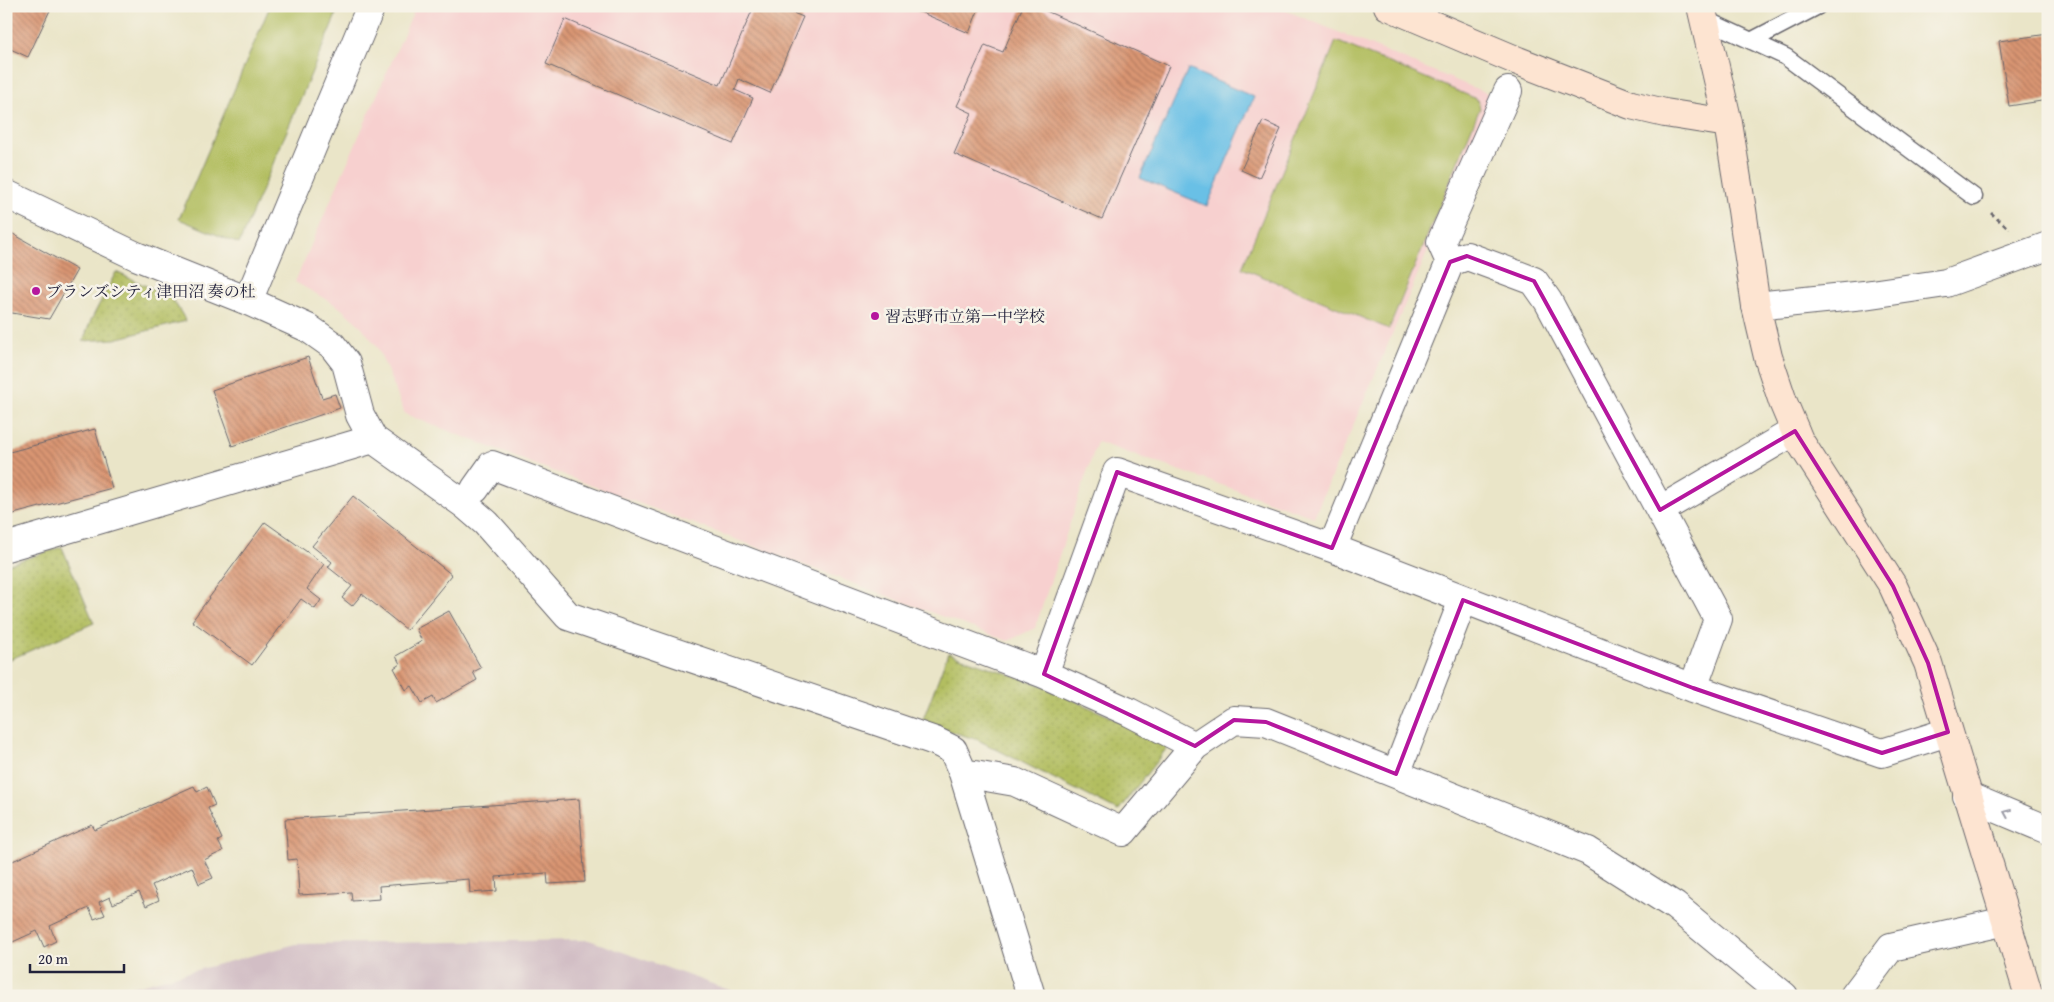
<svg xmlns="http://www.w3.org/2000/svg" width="2054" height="1002" font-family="'Gentium Book Plus','Noto Serif JP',serif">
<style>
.built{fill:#f7d0cf}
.industrial{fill:#d2bec5}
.park{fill:url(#park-dots);stroke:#6a704e}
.garden{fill:#b2be60;stroke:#6a704e}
.water{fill:#69c0e6;stroke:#467190}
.building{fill:url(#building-back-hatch)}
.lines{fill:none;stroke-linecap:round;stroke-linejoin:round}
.lane-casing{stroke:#68666c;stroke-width:19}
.street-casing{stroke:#68666c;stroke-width:30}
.secondary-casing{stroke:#68666c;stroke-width:30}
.path{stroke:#68666c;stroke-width:3;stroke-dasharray:4 4;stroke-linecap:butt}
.lane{stroke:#fff;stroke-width:16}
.street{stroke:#fff;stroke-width:28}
.secondary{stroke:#fde4d1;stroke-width:28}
.oneway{stroke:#9c9ca7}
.marked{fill:none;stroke:#b5179e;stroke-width:4;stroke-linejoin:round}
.poi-dot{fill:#b5179e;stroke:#f7f3e8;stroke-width:2}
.labels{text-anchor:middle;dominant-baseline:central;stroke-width:5;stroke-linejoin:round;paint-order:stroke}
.poi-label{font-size:16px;fill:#22223b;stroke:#f7f3e8;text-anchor:start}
</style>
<defs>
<pattern id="park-dots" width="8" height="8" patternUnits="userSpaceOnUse" patternTransform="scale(1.25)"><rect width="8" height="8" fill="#b2be60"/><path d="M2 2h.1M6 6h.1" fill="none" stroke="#99a354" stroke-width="1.8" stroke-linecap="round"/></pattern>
<pattern id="building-back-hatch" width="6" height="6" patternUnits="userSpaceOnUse" patternTransform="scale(1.25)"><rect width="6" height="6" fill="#d99572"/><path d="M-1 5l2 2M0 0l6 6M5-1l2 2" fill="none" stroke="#b0795f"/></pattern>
</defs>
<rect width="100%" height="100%" fill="#f7f3e8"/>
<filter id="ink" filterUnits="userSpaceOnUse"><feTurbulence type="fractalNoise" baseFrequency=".02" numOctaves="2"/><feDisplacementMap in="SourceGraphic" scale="10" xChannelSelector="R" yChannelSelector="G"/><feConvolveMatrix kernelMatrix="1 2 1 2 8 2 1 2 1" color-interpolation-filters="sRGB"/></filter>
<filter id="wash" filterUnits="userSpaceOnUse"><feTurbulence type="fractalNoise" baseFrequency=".0096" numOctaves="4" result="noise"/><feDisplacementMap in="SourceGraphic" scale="20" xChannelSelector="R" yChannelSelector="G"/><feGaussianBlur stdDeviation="1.12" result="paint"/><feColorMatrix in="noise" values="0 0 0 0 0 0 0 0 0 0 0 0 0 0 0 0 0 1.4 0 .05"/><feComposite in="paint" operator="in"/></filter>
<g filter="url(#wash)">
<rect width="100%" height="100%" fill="#eae5c8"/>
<!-- built -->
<path class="built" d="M416,6H1275L1494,96L1314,517L1097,442L1035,628L1008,641L518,458L405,414L378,348L361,326L338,306L295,282Z"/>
<!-- industrial -->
<path class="industrial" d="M589,940L746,996H98L296,944Z"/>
<!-- park -->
<path class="park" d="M116,272L172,298L186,321L115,339L83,341L91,320Z
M62,547L94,623L6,661V565Z
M948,653L1038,684L1170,744L1118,811L978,740L922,722Z"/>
<!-- garden -->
<path class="garden" d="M270,6H318L336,15L239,244L179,219Z
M1336,41L1477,99L1480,108L1389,329L1242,268Z"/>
<!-- water -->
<path class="water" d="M1188,69L1254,97L1207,206L1140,178Z"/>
<g id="blocks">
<!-- building -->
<path class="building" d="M6,6H52L28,57L6,47Z
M754,6H776L803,17L770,93L739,79L735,90L753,98L733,144L546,64L565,19L720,85Z
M906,6H980L969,33Z
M1023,6H1035L1169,66L1102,219L954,154L972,113L957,106L985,45L1003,52Z
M2048,34V100L2009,106L1999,41Z
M1263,121L1281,129L1259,178L1241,170Z
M6,230L77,270L49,319L6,312Z
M308,357L322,398L335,394L340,408L232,446L212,390Z
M95,429L112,488L6,516V453Z
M353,496L452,575L407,630L362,594L352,606L342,598L352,586L328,567L332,562L312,546Z
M265,522L324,564L307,589L321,600L315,609L301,599L252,665L192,621Z
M449,611L481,668L473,672L477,680L436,703L433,697L422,703L412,686L406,690L394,668L400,664L396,656L422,641L416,629Z
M194,786L197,792L207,787L215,805L208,808L222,839L218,841L223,851L204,860L213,878L199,884L192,867L152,885L159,900L146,906L139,892L113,904L110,897L99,902L105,915L94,919L89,908L50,926L56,941L44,947L37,931L6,945V864L92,825L95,830Z
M579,799L585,882L548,884L547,873L496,877L497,891L470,893L469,879L379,886L380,899L352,901L351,892L299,895L297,859L288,860L285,819Z"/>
</g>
</g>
<g filter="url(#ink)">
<use href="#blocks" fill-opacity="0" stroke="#68666c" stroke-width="1"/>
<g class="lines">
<defs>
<path id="lane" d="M1704,19L1786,57L1974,197
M1751,41L1818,6"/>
<path id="street" d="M6,194L136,256L248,301L308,328L332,345L346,363L360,415L373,439L464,504L486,523L568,616L935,741L953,750L963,773L1031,996
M1450,262L1441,242L1508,91
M248,301L371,6
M1756,306L1864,295L1946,283L2048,246
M475,489L492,465L1044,674L1129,712L1195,746
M1660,510L1795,431
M6,547L373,439
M1332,548L1450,262L1467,256L1534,281L1548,301L1718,619L1693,688
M1044,674L1117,472L1332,548L1693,688L1882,753L1948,732
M963,773L1015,782L1123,832L1195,746L1234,720L1266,722L1588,851L1675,906L1784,996
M1396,774L1463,600
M1967,796L2048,830
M1854,996L1891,947L2006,921"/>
<path id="secondary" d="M1388,6L1518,61L1631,105L1665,113L1728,123
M1701,6L1728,123L1742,210L1756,306L1768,357L1783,402L1799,440L1893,586L1928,663L2029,996"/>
</defs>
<!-- lane casing -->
<use href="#lane" class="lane-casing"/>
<!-- street casing -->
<use href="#street" class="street-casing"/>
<!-- secondary casing -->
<use href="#secondary" class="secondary-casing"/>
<!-- path -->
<path class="path" d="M1991,213L2009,229"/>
<!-- lane -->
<use href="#lane" class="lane"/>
<!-- street -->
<use href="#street" class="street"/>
<!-- secondary -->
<use href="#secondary" class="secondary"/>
</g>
<!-- one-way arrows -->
<defs><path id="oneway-chevron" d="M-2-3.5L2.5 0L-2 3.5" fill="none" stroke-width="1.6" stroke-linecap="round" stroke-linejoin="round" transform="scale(1.25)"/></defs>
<use class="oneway" href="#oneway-chevron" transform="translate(2007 813) rotate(-157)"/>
</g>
<!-- marked area -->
<path class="marked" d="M1467,256L1534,281L1660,510L1795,431L1893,586L1928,663L1948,732L1882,753L1693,688L1463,600L1396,774L1266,722L1234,720L1195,746L1044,674L1117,472L1332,548L1450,262Z"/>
<!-- markers -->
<g class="poi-dot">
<circle cx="36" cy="291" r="5"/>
<circle cx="875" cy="316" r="5"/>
</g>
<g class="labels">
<!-- poi labels -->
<g class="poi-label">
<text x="46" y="291">ブランズシティ津田沼 奏の杜</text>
<text x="885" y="316">習志野市立第一中学校</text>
</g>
</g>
<!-- margin -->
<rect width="2054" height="1002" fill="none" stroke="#f7f3e8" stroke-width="25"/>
<!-- scale -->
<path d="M30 964v8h94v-8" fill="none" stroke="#22223b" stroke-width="2.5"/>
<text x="38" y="964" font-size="15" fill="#22223b" stroke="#f7f3e8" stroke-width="4" paint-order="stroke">20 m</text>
</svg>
